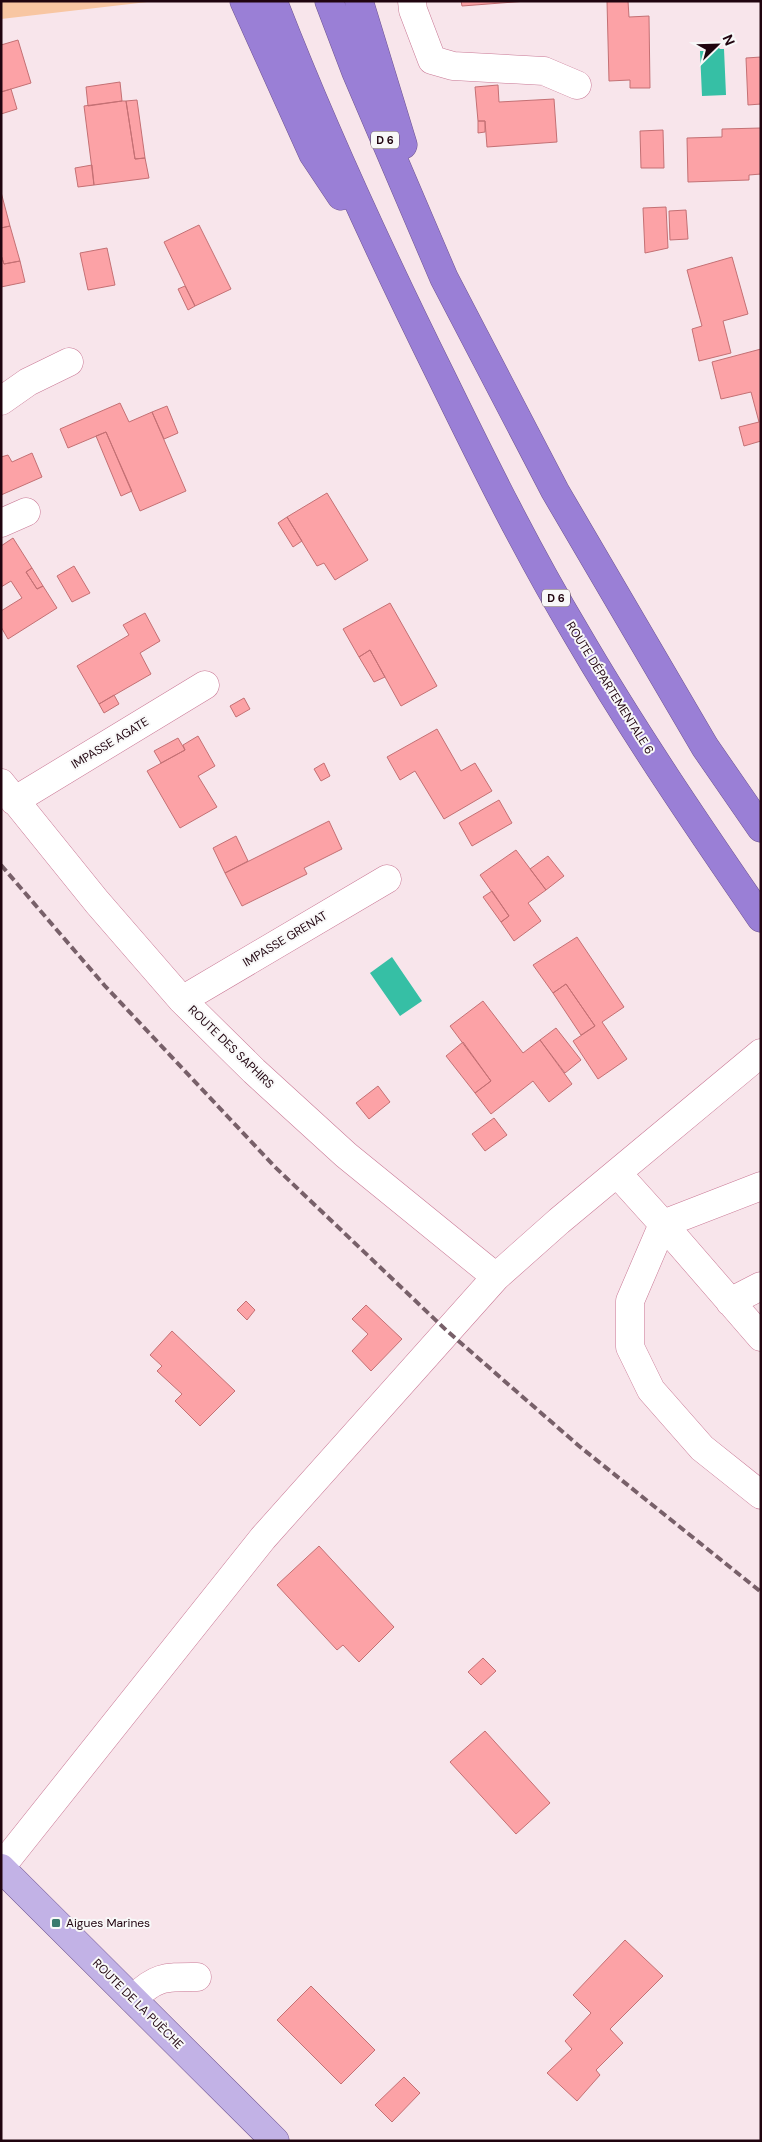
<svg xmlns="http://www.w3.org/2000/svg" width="762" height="2142" font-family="'DM Sans',sans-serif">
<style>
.green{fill:#f8c6a2}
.water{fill:#36bfa5}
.building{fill:#fca2a6;stroke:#c47074}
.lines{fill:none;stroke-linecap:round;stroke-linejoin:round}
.minor-casing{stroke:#c97895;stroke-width:29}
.major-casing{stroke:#6f5490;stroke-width:29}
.highway-casing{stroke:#6f5490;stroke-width:29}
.minor{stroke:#fff;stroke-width:28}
.major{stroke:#c2b2e6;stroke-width:28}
.highway{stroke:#9a7fd6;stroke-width:28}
.rail{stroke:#786069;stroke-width:4;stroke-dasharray:8 4;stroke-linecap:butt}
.poi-dot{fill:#397b6d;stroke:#f8f8f8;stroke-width:2}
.labels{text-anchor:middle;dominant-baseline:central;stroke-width:4;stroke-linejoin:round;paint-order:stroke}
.shield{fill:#f8f8f8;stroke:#614d55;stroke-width:1}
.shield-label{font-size:11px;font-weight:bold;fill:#20040f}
.street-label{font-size:12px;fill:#20040f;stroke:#f8f8f8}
.poi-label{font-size:12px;fill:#20040f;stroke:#f8f8f8;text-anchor:start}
</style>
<rect width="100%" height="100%" fill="#f8e5eb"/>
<!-- green -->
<path class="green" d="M1,1H156L1,19Z"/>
<!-- water -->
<path class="water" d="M710,45H716L720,49H724L726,95L702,96L700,51H706Z
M392,957L422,1001L400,1016L370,973Z"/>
<!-- building -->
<path class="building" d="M461,1H527L462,6Z
M607,1H628L629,17L649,16L650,88H630V80L609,81Z
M18,40L31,83L1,92V45Z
M761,57V104L748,105L746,58Z
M120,82L122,101L88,106L86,87Z
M498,85L499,102L554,99L557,142L487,147L485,121H478L475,87Z
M11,89L17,109L1,114V92Z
M137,100L145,158L135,159L126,101Z
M122,101H126L135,159L145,158L149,178L94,185L84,106Z
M478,121H485V132L478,133Z
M761,128V174L749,175V180L688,182L687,138L722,137V129Z
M663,130L664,168H641L640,131Z
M92,165L94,185L78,187L75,168Z
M1,192L10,226L1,228Z
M666,207L668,248L645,253L643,208Z
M686,210L688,239L670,240L669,211Z
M199,225L231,289L195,306L164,242Z
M10,226L20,261L4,264L1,255V228Z
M107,248L115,285L88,290L80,253Z
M1,255L4,264L20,261L25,282L1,287Z
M732,257L748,314L723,321L731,353L699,361L692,329L702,326L687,270Z
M185,286L195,306L188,310L178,289Z
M761,349V441L744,446L739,427L759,422L751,392L721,399L712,362Z
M120,403L129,422L152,412L186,491L140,511L106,432L68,448L60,429Z
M167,406L178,433L164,439L152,412Z
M106,432L132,491L121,496L96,436Z
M32,453L42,477L1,495V457L8,455L12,462Z
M327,493L368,560L335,580L324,563L317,566L287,517Z
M287,517L302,541L293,547L278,523Z
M13,538L32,568L26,572L37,589L43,586L57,608L8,639L1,627V611L22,598L11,581L1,587V546Z
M74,566L90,593L72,602L57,576Z
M32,568L43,586L37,589L26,572Z
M390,603L437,686L401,706L370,650L359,657L343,629Z
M145,613L160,641L140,653L151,674L99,704L77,666L129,635L123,625Z
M370,650L385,677L374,682L359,657Z
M114,695L119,704L104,713L99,704Z
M244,698L250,709L236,717L230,706Z
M437,729L461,771L475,763L492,791L444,819L415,771L400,780L387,757Z
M198,736L215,766L198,776L217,807L180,828L147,771L185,750L183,745Z
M178,738L185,750L161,763L154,751Z
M324,763L330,776L321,781L314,769Z
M499,800L512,823L472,846L459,823Z
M329,821L342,849L304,868L307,874L242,906L225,873Z
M236,836L248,861L225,873L213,848Z
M516,850L546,890L528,903L541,921L514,941L501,922L509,916L480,875Z
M548,856L564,876L546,890L530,869Z
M492,891L509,916L501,922L483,897Z
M577,937L624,1007L602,1022L627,1059L598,1079L573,1041L595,1026L566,984L553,993L533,965Z
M566,984L595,1026L581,1035L553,993Z
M483,1001L523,1053L540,1040L572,1084L549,1102L533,1081L491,1114L475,1093L491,1081L450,1026Z
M556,1028L581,1060L565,1073L540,1040Z
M463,1042L491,1081L475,1093L446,1056Z
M378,1086L390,1102L369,1119L356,1103Z
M494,1118L507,1135L485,1151L472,1134Z
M246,1301L255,1310L247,1320L237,1310Z
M366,1305L402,1339L371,1371L352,1351L368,1334L352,1319Z
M172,1331L235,1391L200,1426L175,1401L182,1394L157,1371L162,1366L150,1355Z
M319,1546L394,1627L359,1662L343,1645L337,1650L277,1585Z
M483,1658L496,1671L481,1685L468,1672Z
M485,1731L550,1803L516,1834L450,1762Z
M625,1940L663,1976L610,2029L623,2043L596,2070L600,2075L577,2101L547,2073L572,2049L565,2041L591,2013L573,1995Z
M311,1986L375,2050L341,2084L277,2020Z
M404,2077L420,2093L392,2122L375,2105Z"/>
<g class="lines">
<defs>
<path id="minor" d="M412,1L413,10L432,60L453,66L544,71L577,85
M1,401L28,382L69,362
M1,523L26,512
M1,783L97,902L182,1000L254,1071L346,1155L496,1277
M14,801L205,685
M182,1000L387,879
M617,1173L663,1224L630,1301V1347L651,1390L702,1448L761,1495
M761,1186L663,1224L761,1337
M730,1302L761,1286
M1,1867L263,1538L496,1277L559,1221L761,1053
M133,1999C156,1976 165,1977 197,1977"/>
<path id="major" d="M1,1868L275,2141"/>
<path id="highway" d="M244,1L313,154L341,196
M273,1C323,130 381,255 442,378C484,464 527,551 576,633C633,731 697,825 761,918
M329,1L356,72L444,278L555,491L705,747L761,828
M359,1L403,145"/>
</defs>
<!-- minor casing -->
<use href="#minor" class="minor-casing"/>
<!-- major casing -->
<use href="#major" class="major-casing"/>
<!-- highway casing -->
<use href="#highway" class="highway-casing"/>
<!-- minor -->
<use href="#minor" class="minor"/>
<!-- major -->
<use href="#major" class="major"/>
<!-- highway -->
<use href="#highway" class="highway"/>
<!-- rail -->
<path class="rail" d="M1,865L105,986L275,1167L446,1330L579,1446L761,1592"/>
</g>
<!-- markers -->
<rect class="poi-dot" x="51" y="1918" width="10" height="10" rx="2.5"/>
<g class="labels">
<!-- shield labels -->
<g class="shield">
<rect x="371" y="131.5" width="28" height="17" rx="4"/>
<rect x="542" y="589.5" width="28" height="17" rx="4"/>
</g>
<g class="shield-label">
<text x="385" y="140">D 6</text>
<text x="556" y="598">D 6</text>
</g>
<!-- street labels -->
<g class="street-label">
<text transform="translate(610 688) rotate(58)">ROUTE DÉPARTEMENTALE 6</text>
<text transform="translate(110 743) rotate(-31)">IMPASSE AGATE</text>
<text transform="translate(285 939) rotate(-31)">IMPASSE GRENAT</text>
<text transform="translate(231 1047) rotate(44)">ROUTE DES SAPHIRS</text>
<text transform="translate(138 2004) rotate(45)">ROUTE DE LA PUÈCHE</text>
</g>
<!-- poi labels -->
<g class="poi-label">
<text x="66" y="1923">Aigues Marines</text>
</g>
</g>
<!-- border -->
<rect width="762" height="2142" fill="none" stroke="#20040f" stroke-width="5"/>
<!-- north arrow -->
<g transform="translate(717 45) rotate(67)" stroke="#f8f8f8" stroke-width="4" paint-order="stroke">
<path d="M0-4L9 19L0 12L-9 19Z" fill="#20040f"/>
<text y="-8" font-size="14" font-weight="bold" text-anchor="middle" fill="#20040f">N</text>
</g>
</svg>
